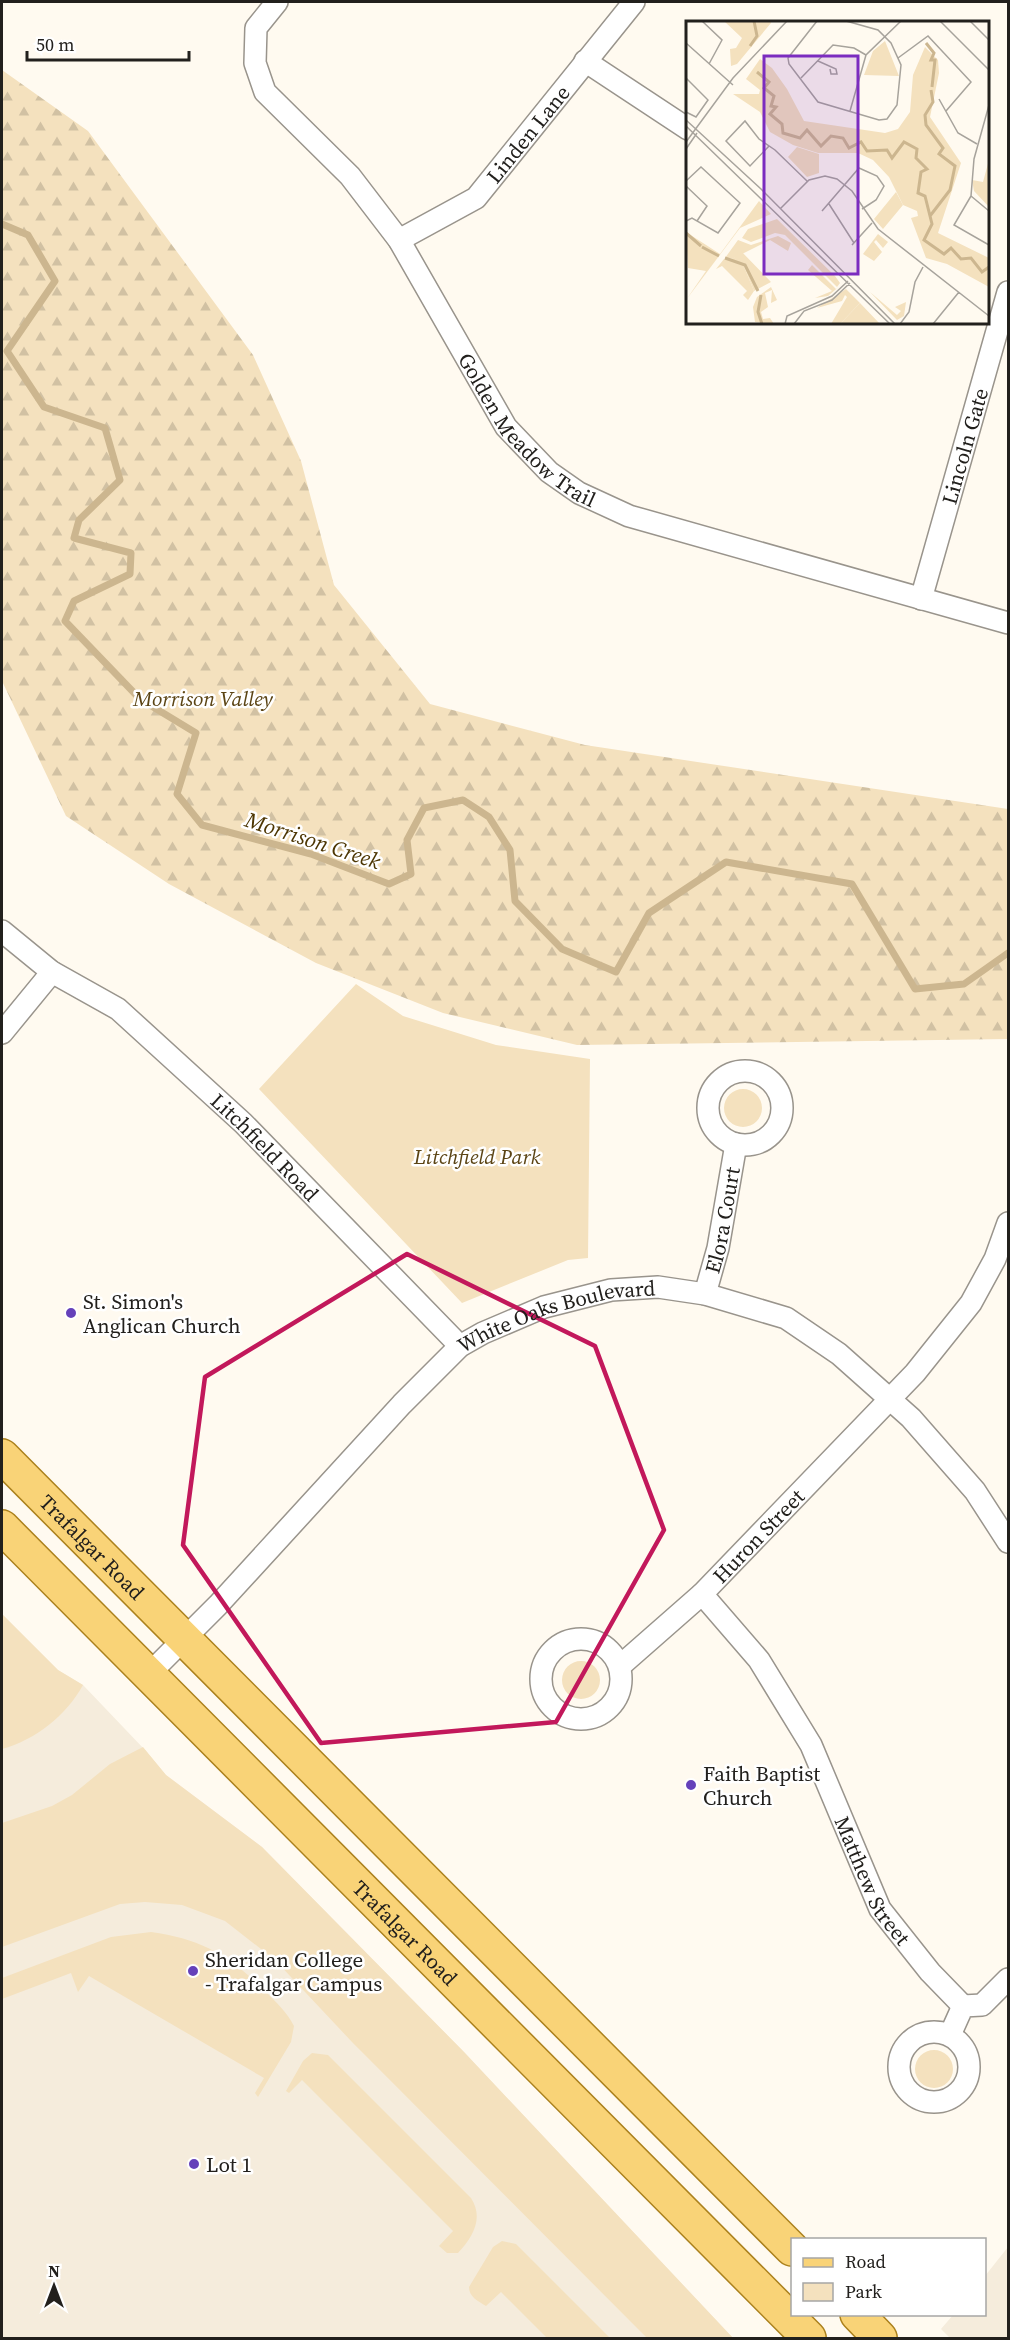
<svg xmlns="http://www.w3.org/2000/svg" width="1010" height="2340" font-family="'Source Serif 4',serif">
<style>
.built{fill:#f5ecdc}
.green{fill:#f4e1be}
.forest{fill:url(#forest-firs)}
.lines{fill:none;stroke-linecap:round;stroke-linejoin:round}
.stream{stroke:#ccb68f;stroke-width:7}
.minor-casing{stroke:#99948c;stroke-width:24}
.primary-casing{stroke:#ab811d;stroke-width:36}
.minor{stroke:#fff;stroke-width:21}
.primary{stroke:#f9d377;stroke-width:33}
.marked{fill:none;stroke:#c2185b;stroke-width:4.5;stroke-linejoin:round}
.poi-dot{fill:#6541ba;stroke:#fff;stroke-width:2}
.labels{text-anchor:middle;dominant-baseline:central;stroke-width:5;stroke-linejoin:round;paint-order:stroke}
.street-label{font-size:21px;fill:#22201d;stroke:#fff}
.park-label{font-size:21px;font-style:italic;fill:#5b4414;stroke:#fff}
.poi-label{font-size:21px;fill:#22201d;stroke:#fff;text-anchor:start}
.water-label{font-size:22px;font-style:italic;fill:#4d3603;stroke:#fff}
.inset-river{fill:none;stroke:#ccb68f;stroke-width:3}
.inset-road{fill:none;stroke:#a7a39c;stroke-width:1.5}
.view{fill:#7b2cbf;fill-opacity:0.15;stroke:#7b2cbf;stroke-width:3}
.inset-edge{fill:none;stroke:#22201d;stroke-width:3}
</style>
<defs>
<pattern id="forest-firs" width="22" height="20" patternUnits="userSpaceOnUse" patternTransform="scale(1.5)"><rect width="22" height="20" fill="#f4e1be"/><path d="M5 1l3.5 6h-7zM16 11l3.5 6h-7z" fill="#d1c1a3"/></pattern>
</defs>
<rect width="100%" height="100%" fill="#fffaf0"/>
<!-- built -->
<path class="built" d="M2,1614L58,1670L83,1685L145,1750L166,1775L262,1847L464,2052L733,2338H2Z
M1008,2247V2338H950L941,2329L953,2315L984,2314L985,2276Z"/>
<!-- green -->
<path class="green" d="M356,984L403,1016L496,1045L590,1059L588,1258L568,1260L462,1303L259,1089Z
M724 1108a19 19 0 1 1 38 0a19 19 0 1 1-38 0Z
M2,1614L58,1670L83,1685C66,1716 35,1740 2,1749Z
M562 1680a19 19 0 1 1 38 0a19 19 0 1 1-38 0Z
M143,1747L166,1775L262,1847L464,2052L733,2338H647L352,2042L275,1960L225,1921L182,1905L145,1902L120,1904L2,1947V1823L52,1806L72,1795L110,1764Z
M151,1932C201,1939 229,1955 265,1991C276,2002 287,2012 294,2026L291,2042L258,2097L255,2093L264,2078L89,1976L78,1992L71,1973L2,1999V1978L111,1937Z
M915 2069a19 19 0 1 1 38 0a19 19 0 1 1-38 0Z
M312,2053L328,2055L471,2198C484,2218 473,2237 458,2253H447L439,2246L453,2231L302,2080L289,2093L286,2091L303,2061Z
M502,2241L516,2244L610,2338H547L501,2292L486,2306C478,2301 469,2297 469,2287L493,2247Z"/>
<!-- forest -->
<path class="forest" d="M2,70L88,131L253,355L301,461L334,585L430,704L585,745L1008,809V1039L577,1045L443,1013L316,963L169,884L66,816L2,681Z"/>
<g class="lines">
<!-- stream -->
<path class="stream" d="M2,224L28,235L55,281L7,351L44,407L105,428L120,480L79,520L74,538L131,553L130,574L74,601L65,621L140,699L196,733L177,794L202,825L311,854L389,884L411,874L407,840L424,808L463,800L489,817L510,850L515,901L562,949L616,972L649,913L726,862L852,884L915,989L964,984L1008,953"/>
<defs>
<g id="minor">
<path id="s1" d="M277,2L256,28L255,63L265,92L350,176L399,240L506,427L549,472L579,493L629,516L1008,623"/>
<path d="M585,61L688,129"/>
<path id="s2" d="M399,240L476,198L634,2"/>
<path id="s3" d="M921,599L1008,292"/>
<path id="s4" d="M2,931L52,972L118,1009L243,1123L460,1346"/>
<path d="M2,1033L52,972"/>
<circle cx="745" cy="1108" r="37"/>
<path id="s5" d="M705,1294L718,1248L736,1144"/>
<path id="s6" d="M702,1594L759,1660L811,1745L880,1909L930,1972L963,2006"/>
<circle cx="581" cy="1679" r="40"/>
<path id="s7" d="M620,1666L702,1594L915,1373L971,1303L995,1259L1008,1223"/>
<path id="s8" d="M148,1675L218,1605L402,1404L460,1346L483,1333L544,1307L611,1290L658,1287L705,1294L786,1318L839,1354L911,1418L975,1491L1008,1542"/>
<circle cx="934" cy="2067" r="35"/>
<path d="M950,2035L963,2006L982,2005L1008,1979"/>
</g>
<g id="primary">
<path id="s9" d="M2,1456L792,2249"/>
<path id="s10" d="M2,1527L809,2338"/>
<path d="M857,2314L880,2338"/>
</g>
</defs>
<!-- minor casing -->
<use href="#minor" class="minor-casing"/>
<!-- primary casing -->
<use href="#primary" class="primary-casing"/>
<!-- minor -->
<use href="#minor" class="minor"/>
<!-- primary -->
<use href="#primary" class="primary"/>
</g>
<!-- marked area -->
<path class="marked" d="M407,1254L595,1346L664,1530L556,1722L321,1743L183,1545L205,1377Z"/>
<!-- markers -->
<g class="poi-dot">
<circle cx="71" cy="1313" r="6"/>
<circle cx="691" cy="1785" r="6"/>
<circle cx="193" cy="1971" r="6"/>
<circle cx="194" cy="2164" r="6"/>
</g>
<g class="labels">
<!-- street labels -->
<g class="street-label">
<text stroke="none"><textPath href="#s2" startOffset="170">Linden Lane</textPath></text>
<text stroke="none"><textPath href="#s1" startOffset="531">Golden Meadow Trail</textPath></text>
<text stroke="none"><textPath href="#s3" startOffset="159">Lincoln Gate</textPath></text>
<text stroke="none"><textPath href="#s4" startOffset="342">Litchfield Road</textPath></text>
<text stroke="none"><textPath href="#s5" startOffset="76">Elora Court</textPath></text>
<text stroke="none"><textPath href="#s8" startOffset="556">White Oaks Boulevard</textPath></text>
<text stroke="none"><textPath href="#s7" startOffset="190">Huron Street</textPath></text>
<text stroke="none"><textPath href="#s9" startOffset="128">Trafalgar Road</textPath></text>
<text stroke="none"><textPath href="#s6" startOffset="336">Matthew Street</textPath></text>
<text stroke="none"><textPath href="#s10" startOffset="572">Trafalgar Road</textPath></text>
</g>
<!-- park labels -->
<g class="park-label">
<text x="203" y="698">Morrison Valley</text>
<text x="477" y="1156">Litchfield Park</text>
</g>
<!-- poi labels -->
<g class="poi-label">
<text x="83" y="1301">St. Simon's<tspan x="83" dy="24">Anglican Church</tspan></text>
<text x="703" y="1773">Faith Baptist<tspan x="703" dy="24">Church</tspan></text>
<text x="205" y="1959">Sheridan College<tspan x="205" dy="24">- Trafalgar Campus</tspan></text>
<text x="206" y="2164">Lot 1</text>
</g>
<!-- water labels -->
<g class="water-label">
<text transform="translate(313 840) rotate(18)">Morrison Creek</text>
</g>
</g>
<!-- overview -->
<g transform="translate(686 21)">
<rect width="303" height="303" fill="#fffaf0"/>
<path d="M199,20L213,55L178,54L187,30ZM111,126L133,133V152L121,156L102,136ZM303,139V186L288,170L286,159L297,161ZM210,171L217,184L197,208L188,198ZM73,180L85,193L54,207L0,279L20,250L2,247L0,211L34,233ZM91,198L149,255L154,262L151,266L99,214L89,212L65,221L56,217L62,208ZM192,213L202,221L197,227L190,219L188,221L196,231L188,240L177,233ZM92,215L105,222L102,230L84,219L48,237H39L52,219L65,224ZM38,238L57,243L68,270L62,279L57,274L61,270L36,245L30,248ZM126,244L150,268L155,264L142,275L129,277L146,270L122,249ZM85,266L91,279L85,282L86,269L79,272L82,286L75,291L77,298L84,297L88,303L69,301L67,286L71,276ZM160,268L174,282L154,303H145L161,276L159,274L156,280L131,287ZM184,271L211,294L215,290L209,286L220,281L218,295L211,299Z" fill="#f4e1be"/>
<path d="M38,0H84L85,2L51,43L45,45L44,28L50,27L56,17ZM239,26L252,39L253,52L244,96L275,142L252,212L303,237V266L261,243L240,237L225,197L232,195L231,190L217,184L203,156L187,139L172,132H132L107,124L84,111L74,91L47,73H73L74,69L60,58L74,38L86,47L101,68L118,100L199,112L212,108L224,91L227,54ZM53,229L55,230L85,261L68,270L57,243L38,238L48,237ZM174,282L194,303H154Z" fill="#f4e1be"/>
<path class="inset-river" d="M240,22L248,32L245,39H249L246,66M64,25L71,15L68,0M71,51L83,61L78,67L88,75L85,85L90,86L84,93L96,103L97,112L114,117L121,109L135,125L145,115L157,117L163,127L175,121L181,130L201,129L206,137L218,121L231,128L230,137L241,148L235,151L232,172L239,175L246,203L238,219L258,233L265,227L275,238L285,237L296,251L303,246M244,195L264,169L269,145L253,133L257,127L240,104L239,94L247,81L245,69M0,212L15,225M16,226L33,235M39,237L59,244L72,270M75,274L72,291L76,303"/>
<path class="inset-road" d="M16,0L36,19L23,43M131,0L102,37L103,43L132,81L193,99L201,98L211,84L215,44L205,22L192,9L160,0M254,0L303,49M284,0L303,19M0,22L47,64M212,37L242,15L285,61L260,90M132,40L150,48L151,53H145L144,48M0,57L22,79L10,96L0,91M115,57L147,24L168,27L180,34M253,78L272,112L291,123M164,90L180,34L215,0M0,99L75,168L209,303M0,105L204,303M0,121L47,57L101,0M83,125L64,145L40,120L59,100L73,118L89,129L121,160M0,128L11,112M0,160L15,146L54,182L32,212L6,197L0,200M0,165L21,185L11,200M285,175L288,138L303,84M285,175L268,204L303,224M285,175L303,190M143,183L168,222M94,188L123,159L139,155L151,158L166,170L192,208L303,295M136,190L173,147L191,155L198,165L190,179L176,188M166,224L186,202M99,303L101,295L146,275L162,260M108,303L118,290L146,279L164,262M214,303L223,291L229,261L237,246M247,303L273,271"/>
<path class="view" d="M78,35H172V253H78Z"/>
<rect width="303" height="303" class="inset-edge"/>
</g>
<!-- border -->
<rect width="1010" height="2340" fill="none" stroke="#22201d" stroke-width="6"/>
<!-- legend -->
<rect x="791" y="2238" width="195" height="78" fill="#ffffff" stroke="#a7a6a5" stroke-width="1.5"/>
<rect x="803" y="2258" width="30" height="9" fill="#f9d377" stroke="#a7a6a5" stroke-width="1.5"/>
<text x="845" y="2268" font-size="18" fill="#22201d">Road</text>
<rect x="803" y="2283" width="30" height="18" fill="#f4e1be" stroke="#a7a6a5" stroke-width="1.5"/>
<text x="845" y="2298" font-size="18" fill="#22201d">Park</text>
<!-- north arrow -->
<g transform="translate(54 2286)" stroke="#ffffff" stroke-width="4.5" paint-order="stroke">
<path d="M0-4.5L10 22L0 15L-10 22Z" fill="#22201d"/>
<text y="-9" font-size="16" font-weight="bold" text-anchor="middle" fill="#22201d">N</text>
</g>
<!-- scale -->
<path d="M27 51v9h162v-9" fill="none" stroke="#22201d" stroke-width="3"/>
<text x="36" y="51" font-size="18" fill="#22201d" stroke="#ffffff" stroke-width="4.5" paint-order="stroke">50 m</text>
</svg>
